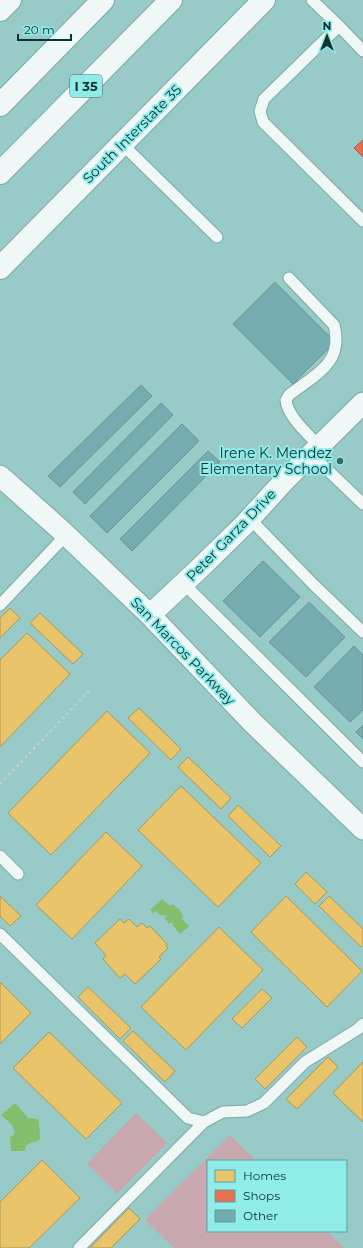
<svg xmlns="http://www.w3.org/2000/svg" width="363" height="1248" font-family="Montserrat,sans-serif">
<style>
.green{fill:#c9a7ae}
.water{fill:#84bd6b}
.homes{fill:#e9c46a;stroke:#a6995a}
.shops{fill:#e76f51;stroke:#a55d48}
.building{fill:#74acb0;stroke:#6b9496}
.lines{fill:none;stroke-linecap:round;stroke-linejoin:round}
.lane-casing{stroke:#7fa7a5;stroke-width:13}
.street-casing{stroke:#7fa7a5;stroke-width:23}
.secondary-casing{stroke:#7fa7a5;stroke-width:24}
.highway-casing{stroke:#7fa7a5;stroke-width:24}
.path{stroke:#becfce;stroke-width:2.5;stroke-dasharray:3 3;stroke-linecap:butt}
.lane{stroke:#f0f7f7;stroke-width:11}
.street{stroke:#f0f7f7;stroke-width:21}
.secondary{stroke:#f0f7f7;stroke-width:22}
.highway{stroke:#f0f7f7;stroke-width:22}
.poi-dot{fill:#3c6867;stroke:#90ece9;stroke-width:1.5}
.labels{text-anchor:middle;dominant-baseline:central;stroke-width:4;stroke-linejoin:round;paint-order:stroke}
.shield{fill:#90ece9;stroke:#336b6a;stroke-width:1}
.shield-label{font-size:13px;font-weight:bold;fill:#0b3433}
.street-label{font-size:14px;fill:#0b3433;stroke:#90ece9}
.poi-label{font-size:14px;fill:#0b3433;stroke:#90ece9;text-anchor:end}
</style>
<rect width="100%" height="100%" fill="#98cac8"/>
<!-- green -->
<path class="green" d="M136,1113L167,1143L117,1194L87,1164Z
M230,1135L256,1161H208V1231H327L344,1248H174L145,1220Z"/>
<!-- water -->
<path class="water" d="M162,899L170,906L172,904L179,909L183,916L182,919L189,926L180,934L174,927L172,922L169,924L165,919L167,916L160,915L156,911L153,913L150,910Z
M14,1104H16L28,1118L37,1119L39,1121L40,1139C34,1145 25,1140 25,1151H11L10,1137L14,1135C17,1126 7,1121 1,1115Z"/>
<!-- homes -->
<path class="homes" d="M10,608L20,618L0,638V618Z
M40,613L83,654L73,664L30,623Z
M27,633L70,674L0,747V660Z
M139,708L181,749L171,760L128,718Z
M107,711L150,753L51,855L8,813Z
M188,757L231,798L221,809L178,767Z
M181,786L261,863L218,907L138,830Z
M238,805L281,846L270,857L228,816Z
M106,832L142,866L72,939L36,905Z
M306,872L327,892L315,904L295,884Z
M0,896L21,916L10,926L0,916Z
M286,896L362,971L327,1007L251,932Z
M329,896L363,929V945L361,947L319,906Z
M120,919L124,923L129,919L137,927L142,923L147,928L150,926L167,944L166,946L168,948L159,957L161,959L135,984L125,974L120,978L103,959L106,955L95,943Z
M219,927L263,970L186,1050L141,1007Z
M0,982L31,1013L0,1044Z
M88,987L131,1028L120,1039L78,997Z
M262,989L272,998L242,1028L232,1019Z
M133,1031L175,1071L165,1082L123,1041Z
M49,1032L122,1103L86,1139L13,1068Z
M297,1037L307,1047L265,1089L255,1079Z
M328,1057L338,1067L297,1109L286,1099Z
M363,1062V1122L333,1093Z
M42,1160L80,1198L29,1248H0V1202Z
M129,1208L140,1219L111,1248H90Z"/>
<!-- shops -->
<path class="shops" d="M363,140V157L354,148Z"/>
<!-- building -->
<path class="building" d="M275,282L335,342L293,384L233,324Z
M141,385L152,396L60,487L48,476Z
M161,403L173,415L85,504L73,492Z
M182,424L199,441L107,533L90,516Z
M208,451L220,462L132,551L120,539Z
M263,561L300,597L260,637L223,601Z
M309,602L345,637L306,677L269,642Z
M354,646L363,655V710L350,722L314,687Z
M363,725V739L356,732Z"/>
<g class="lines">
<defs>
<path id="lane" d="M312,0L339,26L264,99L260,111L263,122L363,221
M339,26L363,51
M122,144L217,237
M289,278L334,325C344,363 316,374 289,395L286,400C287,416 308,434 319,446
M311,454L363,504
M249,518L313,584L363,632
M183,583L363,762
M0,605L66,535
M0,856L18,874
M0,934L188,1118L204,1122L223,1112L247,1111L264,1103L305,1062L358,1029L363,1024
M79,1248L204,1122"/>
<path id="street" d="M0,476L62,531L150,615L253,723L363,829
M150,615L201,567L244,525L285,480L363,403"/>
<path id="secondary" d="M0,10L10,0
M0,268L264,0"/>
<path id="highway" d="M0,105L103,0
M0,173L171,0"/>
</defs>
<!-- lane casing -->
<use href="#lane" class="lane-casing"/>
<!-- street casing -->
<use href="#street" class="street-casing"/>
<!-- secondary casing -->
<use href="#secondary" class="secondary-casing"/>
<!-- highway casing -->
<use href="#highway" class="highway-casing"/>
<!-- path -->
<path class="path" d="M0,784L91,689"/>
<!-- lane -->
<use href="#lane" class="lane"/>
<!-- street -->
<use href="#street" class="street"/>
<!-- secondary -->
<use href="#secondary" class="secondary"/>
<!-- highway -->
<use href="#highway" class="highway"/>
</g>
<!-- markers -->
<circle class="poi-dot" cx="340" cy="461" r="4"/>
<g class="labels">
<!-- shield labels -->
<rect class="shield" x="70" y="75" width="32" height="22" rx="3"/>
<g class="shield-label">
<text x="86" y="86">I 35</text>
</g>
<!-- street labels -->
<g class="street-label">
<text transform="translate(132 134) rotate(-45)">South Interstate 35</text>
<text transform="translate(231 535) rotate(-46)">Peter Garza Drive</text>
<text transform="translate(183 651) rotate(46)">San Marcos Parkway</text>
</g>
<!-- poi labels -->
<g class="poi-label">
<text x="332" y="453">Irene K. Mendez<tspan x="332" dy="16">Elementary School</tspan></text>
</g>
</g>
<!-- legend -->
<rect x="207" y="1160" width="140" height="72" fill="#90ece9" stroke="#5ba2a0"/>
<rect x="215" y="1170" width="20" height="12" fill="#e9c46a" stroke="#5ba2a0"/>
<text x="243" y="1180" font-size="12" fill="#0b3433">Homes</text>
<rect x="215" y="1190" width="20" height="12" fill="#e76f51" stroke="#5ba2a0"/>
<text x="243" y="1200" font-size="12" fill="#0b3433">Shops</text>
<rect x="215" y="1210" width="20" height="12" fill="#74acb0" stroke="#5ba2a0"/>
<text x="243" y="1220" font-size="12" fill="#0b3433">Other</text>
<!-- north arrow -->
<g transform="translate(327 36)" stroke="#90ece9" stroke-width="3" paint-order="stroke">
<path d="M0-3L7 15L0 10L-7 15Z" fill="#0b3433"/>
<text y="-6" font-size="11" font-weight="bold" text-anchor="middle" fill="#0b3433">N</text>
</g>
<!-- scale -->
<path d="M18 34v6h53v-6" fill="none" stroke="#0b3433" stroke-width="2"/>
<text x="24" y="34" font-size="12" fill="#0b3433" stroke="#90ece9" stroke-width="3" paint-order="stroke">20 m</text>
</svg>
